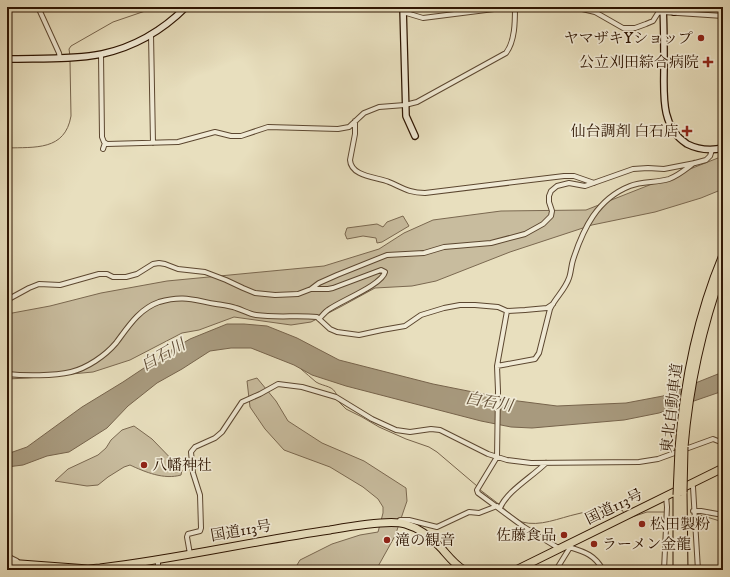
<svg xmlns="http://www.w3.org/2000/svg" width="730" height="577" font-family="'IM FELL DW Pica','Noto Serif JP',serif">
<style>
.green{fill:#c8bc9e;stroke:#7a6850}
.water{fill:#a89a7e;stroke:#77644c}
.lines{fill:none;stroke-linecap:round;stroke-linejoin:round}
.stream{stroke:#77644c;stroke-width:1}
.street-casing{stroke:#5c4730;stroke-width:6}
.secondary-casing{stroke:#2d1401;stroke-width:8}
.highway-casing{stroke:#2d1401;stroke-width:9}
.street{stroke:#f0ead5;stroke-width:4}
.secondary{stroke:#f0ead5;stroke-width:5.5}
.highway{stroke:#e8dfbe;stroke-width:7}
.highway-bridge-casing{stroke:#2d1401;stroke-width:9;stroke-linecap:butt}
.highway-bridge{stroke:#e8dfbe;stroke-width:7}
.poi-dot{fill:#8f2418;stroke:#f0ead5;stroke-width:1.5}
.labels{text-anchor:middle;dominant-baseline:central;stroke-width:3.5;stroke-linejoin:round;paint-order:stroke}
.poi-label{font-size:15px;fill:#2d1401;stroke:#f0ead5;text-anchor:end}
.street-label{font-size:15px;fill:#2d1401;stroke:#f0ead5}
.water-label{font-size:16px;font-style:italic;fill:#5e4a33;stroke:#f0ead5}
</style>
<rect width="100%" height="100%" fill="#e8dfbe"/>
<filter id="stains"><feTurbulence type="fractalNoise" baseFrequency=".005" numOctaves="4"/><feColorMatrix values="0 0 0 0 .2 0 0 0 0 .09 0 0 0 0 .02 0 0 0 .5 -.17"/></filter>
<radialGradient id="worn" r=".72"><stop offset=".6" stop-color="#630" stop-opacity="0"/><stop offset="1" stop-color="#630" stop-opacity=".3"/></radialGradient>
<!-- green -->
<path class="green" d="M723,156V189L701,198L655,212L592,225L510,252L436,281L412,286L375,288L342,306L311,322L291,325L234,317L199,330L182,333L130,360L93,372L28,378L7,379V314L50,306L101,293L167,281L324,266L379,249L404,233L433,220L501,211L586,210Z
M403,216L409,226L382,242L377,243L376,238L363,236L347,239L345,234L347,228L377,224L383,227L387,222Z
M257,378L276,401L288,421L322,443L364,461L406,488L407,501L395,536L376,570H294L300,560L332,544L360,535L378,532L383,513V507L378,499L363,487L330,467L284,450L265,429L250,407L247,381Z
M134,426L152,439L182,470L181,475C164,480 145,472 130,465L124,467L108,477L98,485L87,486L55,481L68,469L98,455L106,448L111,440L122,430Z"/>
<!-- water -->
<path class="water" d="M227,324H244L267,326L297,338L339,360L433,384L518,401L557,406L626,403L663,396L723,372V391L659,413L624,420L532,428L511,427L481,421L346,386L312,375L294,365L251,348H231L210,351L182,369L157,383L128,406L107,428L69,452L47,456L23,465L7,467V454L27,447L82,407L123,382L168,352L190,339Z"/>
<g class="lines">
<!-- stream -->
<path class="stream" d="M70,56L69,49L71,46L113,22L157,7
M7,148C35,147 65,151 71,116L70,61
M301,369C306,373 311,378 316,382C324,387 334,385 337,396
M338,401L346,409L362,417L379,427L406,439L429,447L437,452L477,486
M479,489L500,505
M502,507C507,511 517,520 522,522C540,527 559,518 577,514C592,510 607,509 622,510L624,513
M697,514L723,522
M629,518L647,512H664"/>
<defs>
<path id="street" d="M38,7L59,53L60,58
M574,7L595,12L623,28H635L646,24L653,21L658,13L663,12L723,16
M403,12L423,18L510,7
M151,34L153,143
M101,54L102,137L104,142L107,144L178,142L215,132L231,136H241L268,127L338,129L349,127L364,113L379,107L405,105L417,102L506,53C515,41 515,22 515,7
M355,121V134L350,160C351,177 378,177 389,182C403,188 409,193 425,193L564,176H574L594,183
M103,149L105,143
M311,289H328L333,288L381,270L385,272C382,285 340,301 328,310C325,312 322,316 319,319
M7,300L29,288L39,284L60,285L99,274H107L113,277H126L137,274L153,264L159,263L165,264L178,269L205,272L226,280L243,288L255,293L275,295L298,294L311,289L319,283L337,275L387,255L424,253L444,247L491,243L525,234L543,224L551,216L552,211L549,202V196L551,191L557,186L569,183L585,186L633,169L648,168L664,169L695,163L706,160L710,156L712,150
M507,311L497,366L498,391L497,457L477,490L478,493L524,527L560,549
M497,366L535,359L539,353L550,309C555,298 565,290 569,278C571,273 571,266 573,260C583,229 597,199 630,186C642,181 656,183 669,179C678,176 686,169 694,163
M7,374C25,376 54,376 71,372C87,368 105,356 116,343C128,327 139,309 159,302C183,295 193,300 216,304C222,305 230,306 236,308C243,310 249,314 256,315C277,318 297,315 317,317L330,329L337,332L359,335L382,330L405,326L421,315L444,308L460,305H475L498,307L507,311L525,310L547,308L553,304
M691,484L693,487L698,570
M500,508C507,491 532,477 546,463
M693,511H701L723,515
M400,520H409L437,527L469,512L479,513L497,506
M567,545L569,547C585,552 595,555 603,570
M190,554L187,537L188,534L200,531L201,528L200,495L193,473L191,452L195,447L215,438L222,432L242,402L260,394L278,384L302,387L336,397L372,419L396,430L410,432L431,429L440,430L488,454L507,460L531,463L639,462L658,459L713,439L723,443
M7,556L17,561V563
M158,560V570
M11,570L16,568L19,565
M556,570L569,549L567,546
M664,570L667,507L666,496"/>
<path id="secondary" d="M403,7L406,116L415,136
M663,7C664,26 664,46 664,66C664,93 660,127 687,144C699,150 710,151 723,148
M674,12L675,7
M7,59C37,58 72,60 102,54C134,47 163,30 186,7"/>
<path id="highway" d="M684,447C689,386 702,327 723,269
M679,449C684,382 697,317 723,255
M683,492L684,570
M7,563L88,569L100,568C177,559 253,541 330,530C347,527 389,519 405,524C419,528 432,538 442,549C449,557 455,565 464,570
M516,570L723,468
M677,570V495"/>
</defs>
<!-- street casing -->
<use href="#street" class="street-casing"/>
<!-- secondary casing -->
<use href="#secondary" class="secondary-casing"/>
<!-- highway casing -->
<use href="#highway" class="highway-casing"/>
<!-- street -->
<use href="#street" class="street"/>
<!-- secondary -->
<use href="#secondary" class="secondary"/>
<!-- highway -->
<use href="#highway" class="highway"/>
<defs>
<path id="highway-bridge" d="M683,492L684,447
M677,495L679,449"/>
</defs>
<!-- highway-bridge casing -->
<use href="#highway-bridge" class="highway-bridge-casing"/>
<!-- highway-bridge -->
<use href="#highway-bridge" class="highway-bridge"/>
</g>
<!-- markers -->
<g class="poi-dot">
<circle cx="701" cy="38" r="4"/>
<path d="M706 56h4v4h4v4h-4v4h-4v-4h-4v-4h4z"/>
<path d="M685 125h4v4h4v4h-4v4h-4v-4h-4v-4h4z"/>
<circle cx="144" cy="465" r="4"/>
<circle cx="642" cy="524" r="4"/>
<circle cx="564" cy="535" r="4"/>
<circle cx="387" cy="540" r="4"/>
<circle cx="594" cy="544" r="4"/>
</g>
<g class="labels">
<!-- poi labels -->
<g class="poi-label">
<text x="693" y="38">ヤマザキYショップ</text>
<text x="699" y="62">公立刈田綜合病院</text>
<text x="679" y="131">仙台調剤 白石店</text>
<text x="152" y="465" text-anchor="start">八幡神社</text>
<text x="650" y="524" text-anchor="start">松田製粉</text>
<text x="556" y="535">佐藤食品</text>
<text x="395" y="540" text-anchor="start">滝の観音</text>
<text x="602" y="544" text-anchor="start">ラーメン金龍</text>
</g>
<!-- street labels -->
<g class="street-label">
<text transform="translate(672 408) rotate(-83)">東北自動車道</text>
<text transform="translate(614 507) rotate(-26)">国道113号</text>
<text transform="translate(241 531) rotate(-10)">国道113号</text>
</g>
<!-- water labels -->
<g class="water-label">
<text transform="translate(163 355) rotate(-29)">白石川</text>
<text transform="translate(489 402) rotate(10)">白石川</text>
</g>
</g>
<!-- margin -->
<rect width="730" height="577" fill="none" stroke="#e8dfbe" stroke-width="24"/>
<rect x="8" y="8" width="714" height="561" fill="none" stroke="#2d1401" stroke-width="2"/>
<rect x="12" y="12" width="706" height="553" fill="none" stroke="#2d1401"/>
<rect width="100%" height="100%" filter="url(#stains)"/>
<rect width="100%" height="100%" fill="url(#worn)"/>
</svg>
